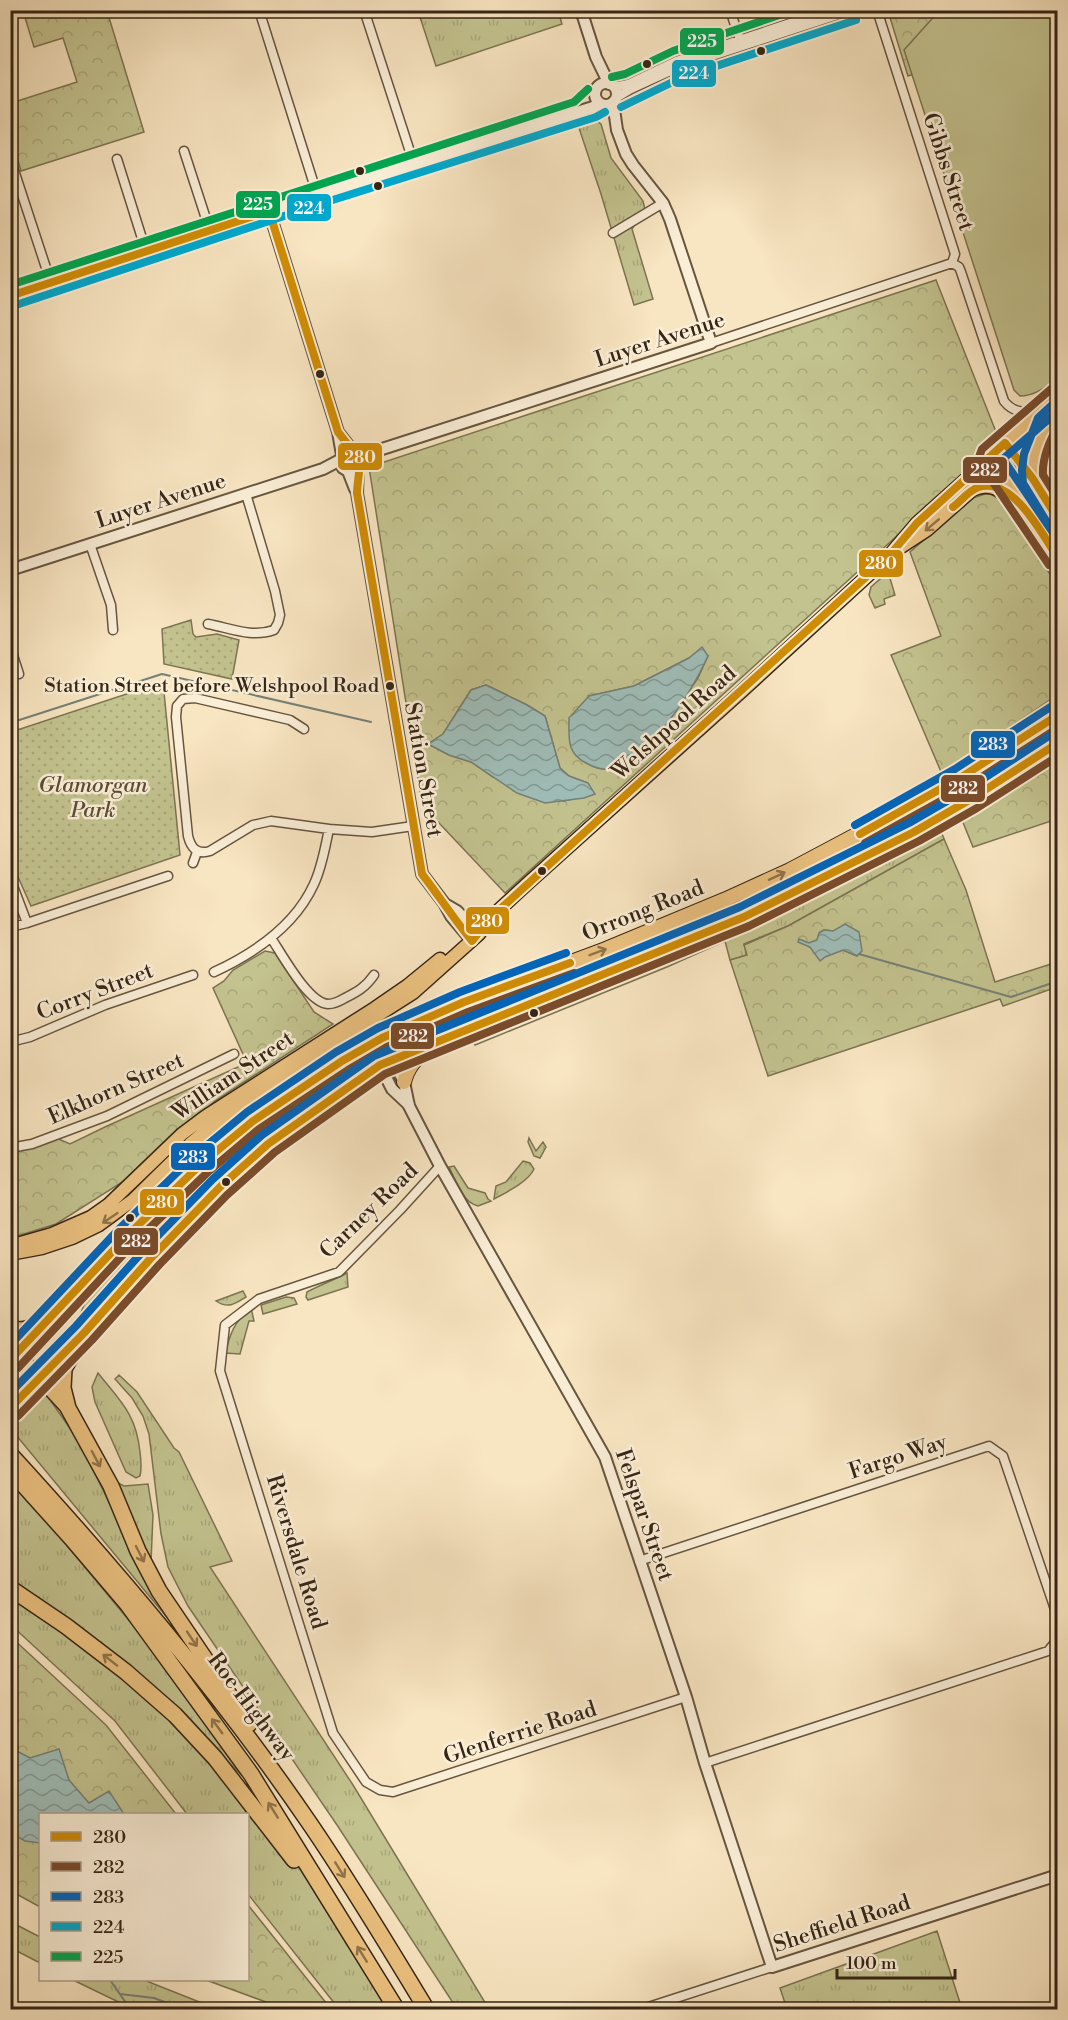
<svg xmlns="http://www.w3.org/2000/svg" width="1068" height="2020" font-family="'Libre Bodoni',serif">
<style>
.grass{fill:url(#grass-tufts);stroke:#7c7452;stroke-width:1.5}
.forest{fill:url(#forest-crowns);stroke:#7c7452;stroke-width:1.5;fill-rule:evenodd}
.park{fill:url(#park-dots);stroke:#7c7452;stroke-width:1.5}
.pitch{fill:#c3c38f;stroke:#7c7452;stroke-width:1.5}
.water{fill:url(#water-waves);stroke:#758177;stroke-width:1.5}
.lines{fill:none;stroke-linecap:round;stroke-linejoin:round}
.stream{stroke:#758177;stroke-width:2}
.minor-casing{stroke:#665540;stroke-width:11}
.tertiary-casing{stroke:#665540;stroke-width:14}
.primary-casing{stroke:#362515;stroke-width:15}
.trunk-casing{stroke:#362515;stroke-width:16}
.motorway-casing{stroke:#362515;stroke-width:18}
.minor{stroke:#faeed7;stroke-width:8}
.tertiary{stroke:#faeed7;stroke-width:10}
.primary{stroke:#ecc280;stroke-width:12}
.trunk{stroke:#ecc280;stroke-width:14}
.motorway{stroke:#ecc280;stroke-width:15}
.bus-1-casing{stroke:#faeed7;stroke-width:12}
.bus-2-casing{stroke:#faeed7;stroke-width:12}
.bus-3-casing{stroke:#faeed7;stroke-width:12}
.bus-4-casing{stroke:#faeed7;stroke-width:12}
.bus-5-casing{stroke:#faeed7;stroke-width:12}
.bus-1{stroke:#d08c04;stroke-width:8}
.bus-2{stroke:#7a4b2a;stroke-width:8}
.bus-3{stroke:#0065bd;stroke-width:8}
.bus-4{stroke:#00a9ce;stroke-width:8}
.bus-5{stroke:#00a651;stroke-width:8}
.oneway{stroke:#91744a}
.bus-dot{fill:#362515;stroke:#faeed7;stroke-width:2}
.labels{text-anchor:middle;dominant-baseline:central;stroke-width:5;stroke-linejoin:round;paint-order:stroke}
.bus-label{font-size:20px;fill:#362515;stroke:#faeed7;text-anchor:end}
.street-label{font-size:22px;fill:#362515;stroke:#faeed7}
.park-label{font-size:22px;font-style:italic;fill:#594c34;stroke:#faeed7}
.line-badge{stroke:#faeed7;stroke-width:2}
.badge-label{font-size:16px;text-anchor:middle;font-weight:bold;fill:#fff}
</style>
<defs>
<pattern id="grass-tufts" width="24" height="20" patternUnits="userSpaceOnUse" patternTransform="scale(1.5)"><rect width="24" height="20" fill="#c3c38f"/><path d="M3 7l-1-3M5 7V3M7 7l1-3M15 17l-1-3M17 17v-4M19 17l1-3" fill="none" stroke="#a8a77a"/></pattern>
<pattern id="forest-crowns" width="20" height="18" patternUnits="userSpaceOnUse" patternTransform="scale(1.5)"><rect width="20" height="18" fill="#c3c38f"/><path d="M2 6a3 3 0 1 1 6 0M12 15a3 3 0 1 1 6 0" fill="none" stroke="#a8a77a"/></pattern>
<pattern id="park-dots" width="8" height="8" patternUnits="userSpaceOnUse" patternTransform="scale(1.5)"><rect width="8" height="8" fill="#c3c38f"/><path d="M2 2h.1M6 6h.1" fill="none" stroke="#a8a77a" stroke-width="1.8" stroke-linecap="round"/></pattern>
<pattern id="water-waves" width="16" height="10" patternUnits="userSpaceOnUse" patternTransform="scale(1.5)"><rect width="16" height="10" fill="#9fbeb9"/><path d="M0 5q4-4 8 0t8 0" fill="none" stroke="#829a95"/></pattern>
</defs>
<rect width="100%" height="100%" fill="#f8e5c1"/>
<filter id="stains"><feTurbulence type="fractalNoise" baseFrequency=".00333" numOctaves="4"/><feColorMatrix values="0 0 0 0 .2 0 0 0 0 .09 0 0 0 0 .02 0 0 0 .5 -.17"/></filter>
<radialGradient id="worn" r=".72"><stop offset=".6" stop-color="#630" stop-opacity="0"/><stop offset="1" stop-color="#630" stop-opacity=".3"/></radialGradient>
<!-- grass -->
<path class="grass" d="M418,11H558L562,24L436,66Z
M594,113L595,120L601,124L611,158L643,201L645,209L632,229L653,299L634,305L601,194L576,119Z
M887,573L889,575L895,595L884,599L885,604L875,608L869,595L871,587Z
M938,824L944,839L788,926L744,944L747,955L730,960L725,941L667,967L475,1045L469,1036C562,999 657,964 748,922C813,893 875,858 938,824Z
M367,1051L372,1064L314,1100L246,1151L186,1208L167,1220L79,1318L91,1286L103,1268L202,1167L269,1114Z
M529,1138L536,1151L543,1142L546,1147L540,1158L534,1156L528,1142Z
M523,1161L530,1163L534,1169C528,1182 507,1192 494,1199L496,1186L506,1182Z
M454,1166L468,1188L485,1193L488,1199L491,1201L478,1206C462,1202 456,1181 449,1167Z
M347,1273L348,1287L308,1300L306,1297L307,1292C320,1285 334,1280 347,1273Z
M243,1291L246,1297C235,1304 228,1309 216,1301Z
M286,1297L294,1298L297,1304L263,1314L261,1305Z
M250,1310L252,1312L254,1321H249L240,1354L225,1353C230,1335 234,1321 250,1310Z
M98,1373C121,1402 136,1414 140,1452C141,1461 142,1468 140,1476L136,1478L126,1472L95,1402L92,1387Z
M119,1375L137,1392L174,1448L179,1452L232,1561L210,1567L353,1785L489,2009H457L337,1825L188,1606L168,1567L161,1534L149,1434L143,1416L132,1398L115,1379Z
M43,1390L79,1441L146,1578L194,1650L11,1429L10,1422Z
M10,1477L137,1630L242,1776C206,1739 170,1700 130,1667C92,1635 51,1607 11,1579Z
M116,1482L124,1486L148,1484L153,1515L151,1562Z
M10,1588L195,1737L337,1913L397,2009H367L362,2005L335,2004L248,1894V1814H187L115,1721L11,1625Z
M11,1922L40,1937V1963L11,1948Z
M937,1931L962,2009H787L780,1988Z
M73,1980H144L217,2009H133Z"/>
<!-- forest -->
<path class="forest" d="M23,11H107L144,132L21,171L11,137V103L77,82L63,38L34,47Z
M888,11H969L923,71L908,76Z
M936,280L1000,442L505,893L422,805L369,467ZM708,656L698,678L663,730L589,696L634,686L689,658ZM486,685L527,705L545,716L560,768L569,776L588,783L594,794L564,801L493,777L471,762L449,755L428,744L443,734L471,690Z
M1057,436V511C1046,493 1034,477 1040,455L1045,457Z
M985,494H991L1004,503L1057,585V695L942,774L891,655L941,636L910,552L973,498Z
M1057,751V819L973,847L960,815Z
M944,839L966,890L995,982L1057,962V987L1003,1006L1000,999L768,1076L730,960L747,955L744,945L788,926ZM824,930L833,931L857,956L843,950L824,957L799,940L809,943L817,940L820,932Z
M265,951L275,953L314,1012L333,1024L215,1101L124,1181L56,1224L11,1238V1148L54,1137L70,1144L105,1127L247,1063L213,988L224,981L233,970Z
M10,1636L106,1725L176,1814H40V1907L11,1891Z
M248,1905L331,2009H285L206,1980H248Z"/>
<!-- park -->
<path class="park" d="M191,620L193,634L196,637L217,634L239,640L232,679L164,664L162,629Z
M163,682L180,855L31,906L14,868L11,865V732Z"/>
<!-- pitch -->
<path class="pitch" d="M939,11H1057V378C1047,387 1035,396 1020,396L1014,390L904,50Z"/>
<!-- water -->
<path class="water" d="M702,647L708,656C692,691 650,760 610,769C602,770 595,768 588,764C566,754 569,739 569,718L589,696L634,686L689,658Z
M486,685L527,705L545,716L560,768L569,776L588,783L595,794L584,798L545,803L517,793L471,762L449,755L428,744L443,734L471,690Z
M845,924L859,932L862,951L857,956L843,950L825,957L820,961L810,947L798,942L799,939L809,943L817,940L819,933L824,930L833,931Z
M11,1748L30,1758L59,1749L69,1780L89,1803L109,1791L124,1814H40V1843L25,1841L11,1833Z"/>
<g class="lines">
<!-- stream -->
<path class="stream" d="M10,723L162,674L371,722
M859,954L1011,997L1058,981
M110,1980L131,2010
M120,1994L154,1998L186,2010"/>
<defs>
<path id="minor" d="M259,10L317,194
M364,10L414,164
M730,10L741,43
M877,10L955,254L952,263
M614,87L628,84L676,61L829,10
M616,98L631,89L679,67L853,10
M184,151L210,231
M10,158L51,283
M117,159L146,251
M613,233L663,203
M952,263L959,267L961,272L1004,401C1014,414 1027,413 1042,410
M711,343L952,263
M90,544L111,605L113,630
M208,624C230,628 252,638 274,630L278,623L280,615L275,591L246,494
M10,646L19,674
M304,729L290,720L195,698L183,699L177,706L176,717L188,836C191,848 197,855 210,851L253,825L271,821L329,829L372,832L413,826
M193,863L197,852
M10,878L27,923
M10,927L27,923L168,876
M271,938C282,954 308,1003 328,1004C334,1004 340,1001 345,998C357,992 366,987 374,975
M214,972C255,953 295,926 314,884C322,867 325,848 329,829
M10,1042L30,1037L105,1005L193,975
M10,1148L32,1144L107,1116L234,1054
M440,1166L400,1210L339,1272L259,1299L225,1325L220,1371L333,1733L366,1782L380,1790L393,1792L686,1697
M639,1561L989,1446L1003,1456L1058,1618
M705,1763L1048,1651L1058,1639
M639,2010L772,1967"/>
<path id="tertiary" d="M581,10L596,57L609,84
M595 94a11 11 0 1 1 22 0a11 11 0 1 1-22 0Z
M269,211L338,432L342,455L341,464L343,468L348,471L355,489
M10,296L317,194L593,107L599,103
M338,432L352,450L359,453L361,458V463L358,468L357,493L422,874L444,903L451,916L472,941
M359,453L379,450L711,343L670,219L663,203L633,165L626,154L617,130L613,102
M10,570L323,469L340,460
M445,904L457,911L479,934
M382,1038L404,1082L409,1106L440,1166L605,1457L686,1697L705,1763L772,1967L1058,1875
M369,1044L392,1089L409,1105"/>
<path id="primary" d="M1010,449L1033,479L1058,520
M993,463L1058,559
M1033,478L1032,463L1046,426
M975,489C991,482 1004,493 1017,501
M901,547L927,530L1058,414
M10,1246L52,1234L91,1217L108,1205L182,1134L206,1116L375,1008L407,986L440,959
M10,1254L42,1248L72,1238L99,1225L133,1200L190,1144L213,1125L260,1090L413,993L479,934L488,920L527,884L742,691L888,557L917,523L1058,397"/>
<path id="trunk" d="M404,1082C408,1067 415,1059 427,1050
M10,1361L126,1237L201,1164L253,1121L342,1061L382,1038L464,1002L606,949L724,900L790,870L916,803L1011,747L1058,715
M10,1409L84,1333L151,1258L220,1187L268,1144L354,1082L380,1065L447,1037L744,917L914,832L971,799L1058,743"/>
<path id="motorway" d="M10,1329L22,1330L46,1324
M84,1333L64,1369L63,1388L68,1408L111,1486L138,1551L159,1591L249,1724
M10,1350L41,1378L66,1405
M10,1454C116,1570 219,1691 308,1821C350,1882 388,1946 427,2010
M10,1470L72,1539L128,1605L251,1774L397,2010
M10,1588L66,1626L126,1672L175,1715L215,1758L294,1860"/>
</defs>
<!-- minor casing -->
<use href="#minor" class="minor-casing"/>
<!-- tertiary casing -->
<use href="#tertiary" class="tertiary-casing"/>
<!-- primary casing -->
<use href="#primary" class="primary-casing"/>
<!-- trunk casing -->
<use href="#trunk" class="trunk-casing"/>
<!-- motorway casing -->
<use href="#motorway" class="motorway-casing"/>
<!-- minor -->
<use href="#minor" class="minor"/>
<!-- tertiary -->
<use href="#tertiary" class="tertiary"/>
<!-- primary -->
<use href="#primary" class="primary"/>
<!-- trunk -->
<use href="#trunk" class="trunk"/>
<!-- motorway -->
<use href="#motorway" class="motorway"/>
<defs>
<path id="bus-1" d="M269,211L338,432L352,450L359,453C362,460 357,483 357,493L422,874C439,896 454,919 472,941L488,920L888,557L917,523L1005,443L1033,479L1058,519
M10,296L269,211
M953,507C961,501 969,490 979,487C1013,476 1043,536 1058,558
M860,834L960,778L1058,715
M10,1360L126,1237L201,1164L253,1121L342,1061L382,1038L464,1002L570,963
M10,1408L84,1333L151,1258L220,1187L268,1144L380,1065L744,917L914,832L971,799L1058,743"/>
<path id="bus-2" d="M1058,428C1049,440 1042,460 1043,475L1058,499
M1049,565L980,463L979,457L982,449L1051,389
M865,843L966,787L1058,728
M18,1368L133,1244L208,1172L259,1129L348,1070L387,1047L468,1012L574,973
M18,1416L92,1340L159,1265L227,1195L275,1152L385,1074L749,926L919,841L977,808L1058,756"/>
<path id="bus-3" d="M1058,411L1003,459L1058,540
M1048,524L1023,483L1022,470L1024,454L1038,418L1051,406
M855,825L955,769L1052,706
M10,1345L119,1229L194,1156L247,1112L336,1052L378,1028L460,992L566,953
M10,1393L76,1326L143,1251L213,1179L262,1135L374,1056L740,907L909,823L966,790L1052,734"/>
<path id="bus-4" d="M621,107L683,77L856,20
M13,306L320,204L596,117L605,112"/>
<path id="bus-5" d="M612,77L625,74L673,51L794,10
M10,285L574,102L588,89"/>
</defs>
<!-- bus-1 casing -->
<use href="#bus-1" class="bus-1-casing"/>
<!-- bus-2 casing -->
<use href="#bus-2" class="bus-2-casing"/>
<!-- bus-3 casing -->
<use href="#bus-3" class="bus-3-casing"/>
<!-- bus-4 casing -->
<use href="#bus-4" class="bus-4-casing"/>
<!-- bus-5 casing -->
<use href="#bus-5" class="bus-5-casing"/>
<!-- bus-1 -->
<use href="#bus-1" class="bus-1"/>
<!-- bus-2 -->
<use href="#bus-2" class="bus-2"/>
<!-- bus-3 -->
<use href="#bus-3" class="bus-3"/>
<!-- bus-4 -->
<use href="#bus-4" class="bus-4"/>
<!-- bus-5 -->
<use href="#bus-5" class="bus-5"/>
</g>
<!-- one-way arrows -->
<defs><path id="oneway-shaft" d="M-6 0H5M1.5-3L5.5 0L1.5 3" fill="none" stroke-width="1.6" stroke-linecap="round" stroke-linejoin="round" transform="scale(1.5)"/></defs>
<g class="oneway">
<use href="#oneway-shaft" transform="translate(932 525) rotate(140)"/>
<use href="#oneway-shaft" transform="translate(777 876) rotate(-25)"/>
<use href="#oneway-shaft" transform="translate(598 952) rotate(-21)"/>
<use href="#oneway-shaft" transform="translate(110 1218) rotate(146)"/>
<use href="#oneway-shaft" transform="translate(96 1459) rotate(62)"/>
<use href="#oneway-shaft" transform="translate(140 1554) rotate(63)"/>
<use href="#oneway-shaft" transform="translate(192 1639) rotate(56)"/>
<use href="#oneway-shaft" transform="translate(110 1660) rotate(-142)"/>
<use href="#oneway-shaft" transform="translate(217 1726) rotate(-126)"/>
<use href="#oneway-shaft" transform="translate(273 1810) rotate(-122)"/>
<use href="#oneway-shaft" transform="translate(340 1870) rotate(58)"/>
<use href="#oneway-shaft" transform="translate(362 1954) rotate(-122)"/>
</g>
<!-- markers -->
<g class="bus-dot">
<circle cx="761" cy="51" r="5"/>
<circle cx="647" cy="64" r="5"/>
<circle cx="360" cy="171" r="5"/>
<circle cx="378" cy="186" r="5"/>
<circle cx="320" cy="374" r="5"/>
<circle cx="390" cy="686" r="5"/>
<circle cx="542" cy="871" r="5"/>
<circle cx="534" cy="1013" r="5"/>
<circle cx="226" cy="1182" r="5"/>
<circle cx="130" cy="1218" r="5"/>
</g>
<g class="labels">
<!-- bus labels -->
<g class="bus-label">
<text x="379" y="686">Station Street before Welshpool Road</text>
</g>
<!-- street labels -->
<g class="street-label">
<text transform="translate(948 172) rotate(72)">Gibbs Street</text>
<text transform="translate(660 340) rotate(-18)">Luyer Avenue</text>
<text transform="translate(161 501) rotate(-18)">Luyer Avenue</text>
<text transform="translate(674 723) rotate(-42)">Welshpool Road</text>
<text transform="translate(423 770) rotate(80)">Station Street</text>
<text transform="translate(643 911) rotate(-22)">Orrong Road</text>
<text transform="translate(95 992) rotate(-21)">Corry Street</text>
<text transform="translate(233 1076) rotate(-34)">William Street</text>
<text transform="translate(116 1089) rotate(-24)">Elkhorn Street</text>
<text transform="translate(369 1211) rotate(-44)">Carney Road</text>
<text transform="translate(898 1457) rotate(-18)">Fargo Way</text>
<text transform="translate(644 1515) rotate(71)">Felspar Street</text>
<text transform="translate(296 1552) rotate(73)">Riversdale Road</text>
<text transform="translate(251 1707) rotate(53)">Roe Highway</text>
<text transform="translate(520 1733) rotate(-18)">Glenferrie Road</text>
<text transform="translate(842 1924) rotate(-18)">Sheffield Road</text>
</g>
<!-- park labels -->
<g class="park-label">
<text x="93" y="785">Glamorgan<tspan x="93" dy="25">Park</tspan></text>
</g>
</g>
<g class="line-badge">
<rect x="679" y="27" width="46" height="29" rx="6" fill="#00a651"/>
<rect x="671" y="59" width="46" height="29" rx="6" fill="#00a9ce"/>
<rect x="235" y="190" width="46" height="29" rx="6" fill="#00a651"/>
<rect x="286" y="193" width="46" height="29" rx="6" fill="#00a9ce"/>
<rect x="337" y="442" width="46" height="29" rx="6" fill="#d08c04"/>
<rect x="962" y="456" width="46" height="28" rx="6" fill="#7a4b2a"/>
<rect x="858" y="549" width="46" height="29" rx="6" fill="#d08c04"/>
<rect x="970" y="730" width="46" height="29" rx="6" fill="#0065bd"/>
<rect x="940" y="774" width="46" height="29" rx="6" fill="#7a4b2a"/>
<rect x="465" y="906" width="45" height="29" rx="6" fill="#d08c04"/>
<rect x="390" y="1022" width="45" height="28" rx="6" fill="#7a4b2a"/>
<rect x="170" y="1142" width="46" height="29" rx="6" fill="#0065bd"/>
<rect x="139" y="1188" width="46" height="28" rx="6" fill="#d08c04"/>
<rect x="113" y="1227" width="46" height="29" rx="6" fill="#7a4b2a"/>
</g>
<g class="badge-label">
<text x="702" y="47">225</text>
<text x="694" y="79">224</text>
<text x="258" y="210">225</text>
<text x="309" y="214">224</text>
<text x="360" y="463">280</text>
<text x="985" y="476">282</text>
<text x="881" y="569">280</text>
<text x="993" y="750">283</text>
<text x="963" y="794">282</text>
<text x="487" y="927">280</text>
<text x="413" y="1042">282</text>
<text x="193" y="1163">283</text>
<text x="162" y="1208">280</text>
<text x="136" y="1247">282</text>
</g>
<!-- margin -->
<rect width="1068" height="2020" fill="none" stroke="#f8e5c1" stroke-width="36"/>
<rect x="12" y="12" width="1044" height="1996" fill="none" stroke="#362515" stroke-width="3"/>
<rect x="18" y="18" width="1032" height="1984" fill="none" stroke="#362515" stroke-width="1.5"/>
<!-- legend -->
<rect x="39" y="1813" width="210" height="168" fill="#faeed7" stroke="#ac9e89" stroke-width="1.5"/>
<rect x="51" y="1832" width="30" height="9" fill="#d08c04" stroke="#ac9e89" stroke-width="1.5"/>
<text x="93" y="1843" font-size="18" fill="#362515">280</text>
<rect x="51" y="1862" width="30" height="9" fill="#7a4b2a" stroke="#ac9e89" stroke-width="1.5"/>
<text x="93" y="1873" font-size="18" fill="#362515">282</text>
<rect x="51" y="1892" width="30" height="9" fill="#0065bd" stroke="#ac9e89" stroke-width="1.5"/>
<text x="93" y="1903" font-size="18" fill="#362515">283</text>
<rect x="51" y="1922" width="30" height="9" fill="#00a9ce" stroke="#ac9e89" stroke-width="1.5"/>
<text x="93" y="1933" font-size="18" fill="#362515">224</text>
<rect x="51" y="1952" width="30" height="9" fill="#00a651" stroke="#ac9e89" stroke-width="1.5"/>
<text x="93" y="1963" font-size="18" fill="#362515">225</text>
<!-- scale -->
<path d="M837 1969v9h118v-9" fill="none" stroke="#362515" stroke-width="3"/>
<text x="846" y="1969" font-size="18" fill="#362515" stroke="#faeed7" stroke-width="4.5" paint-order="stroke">100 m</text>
<rect width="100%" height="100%" filter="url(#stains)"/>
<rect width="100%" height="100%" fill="url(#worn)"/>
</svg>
